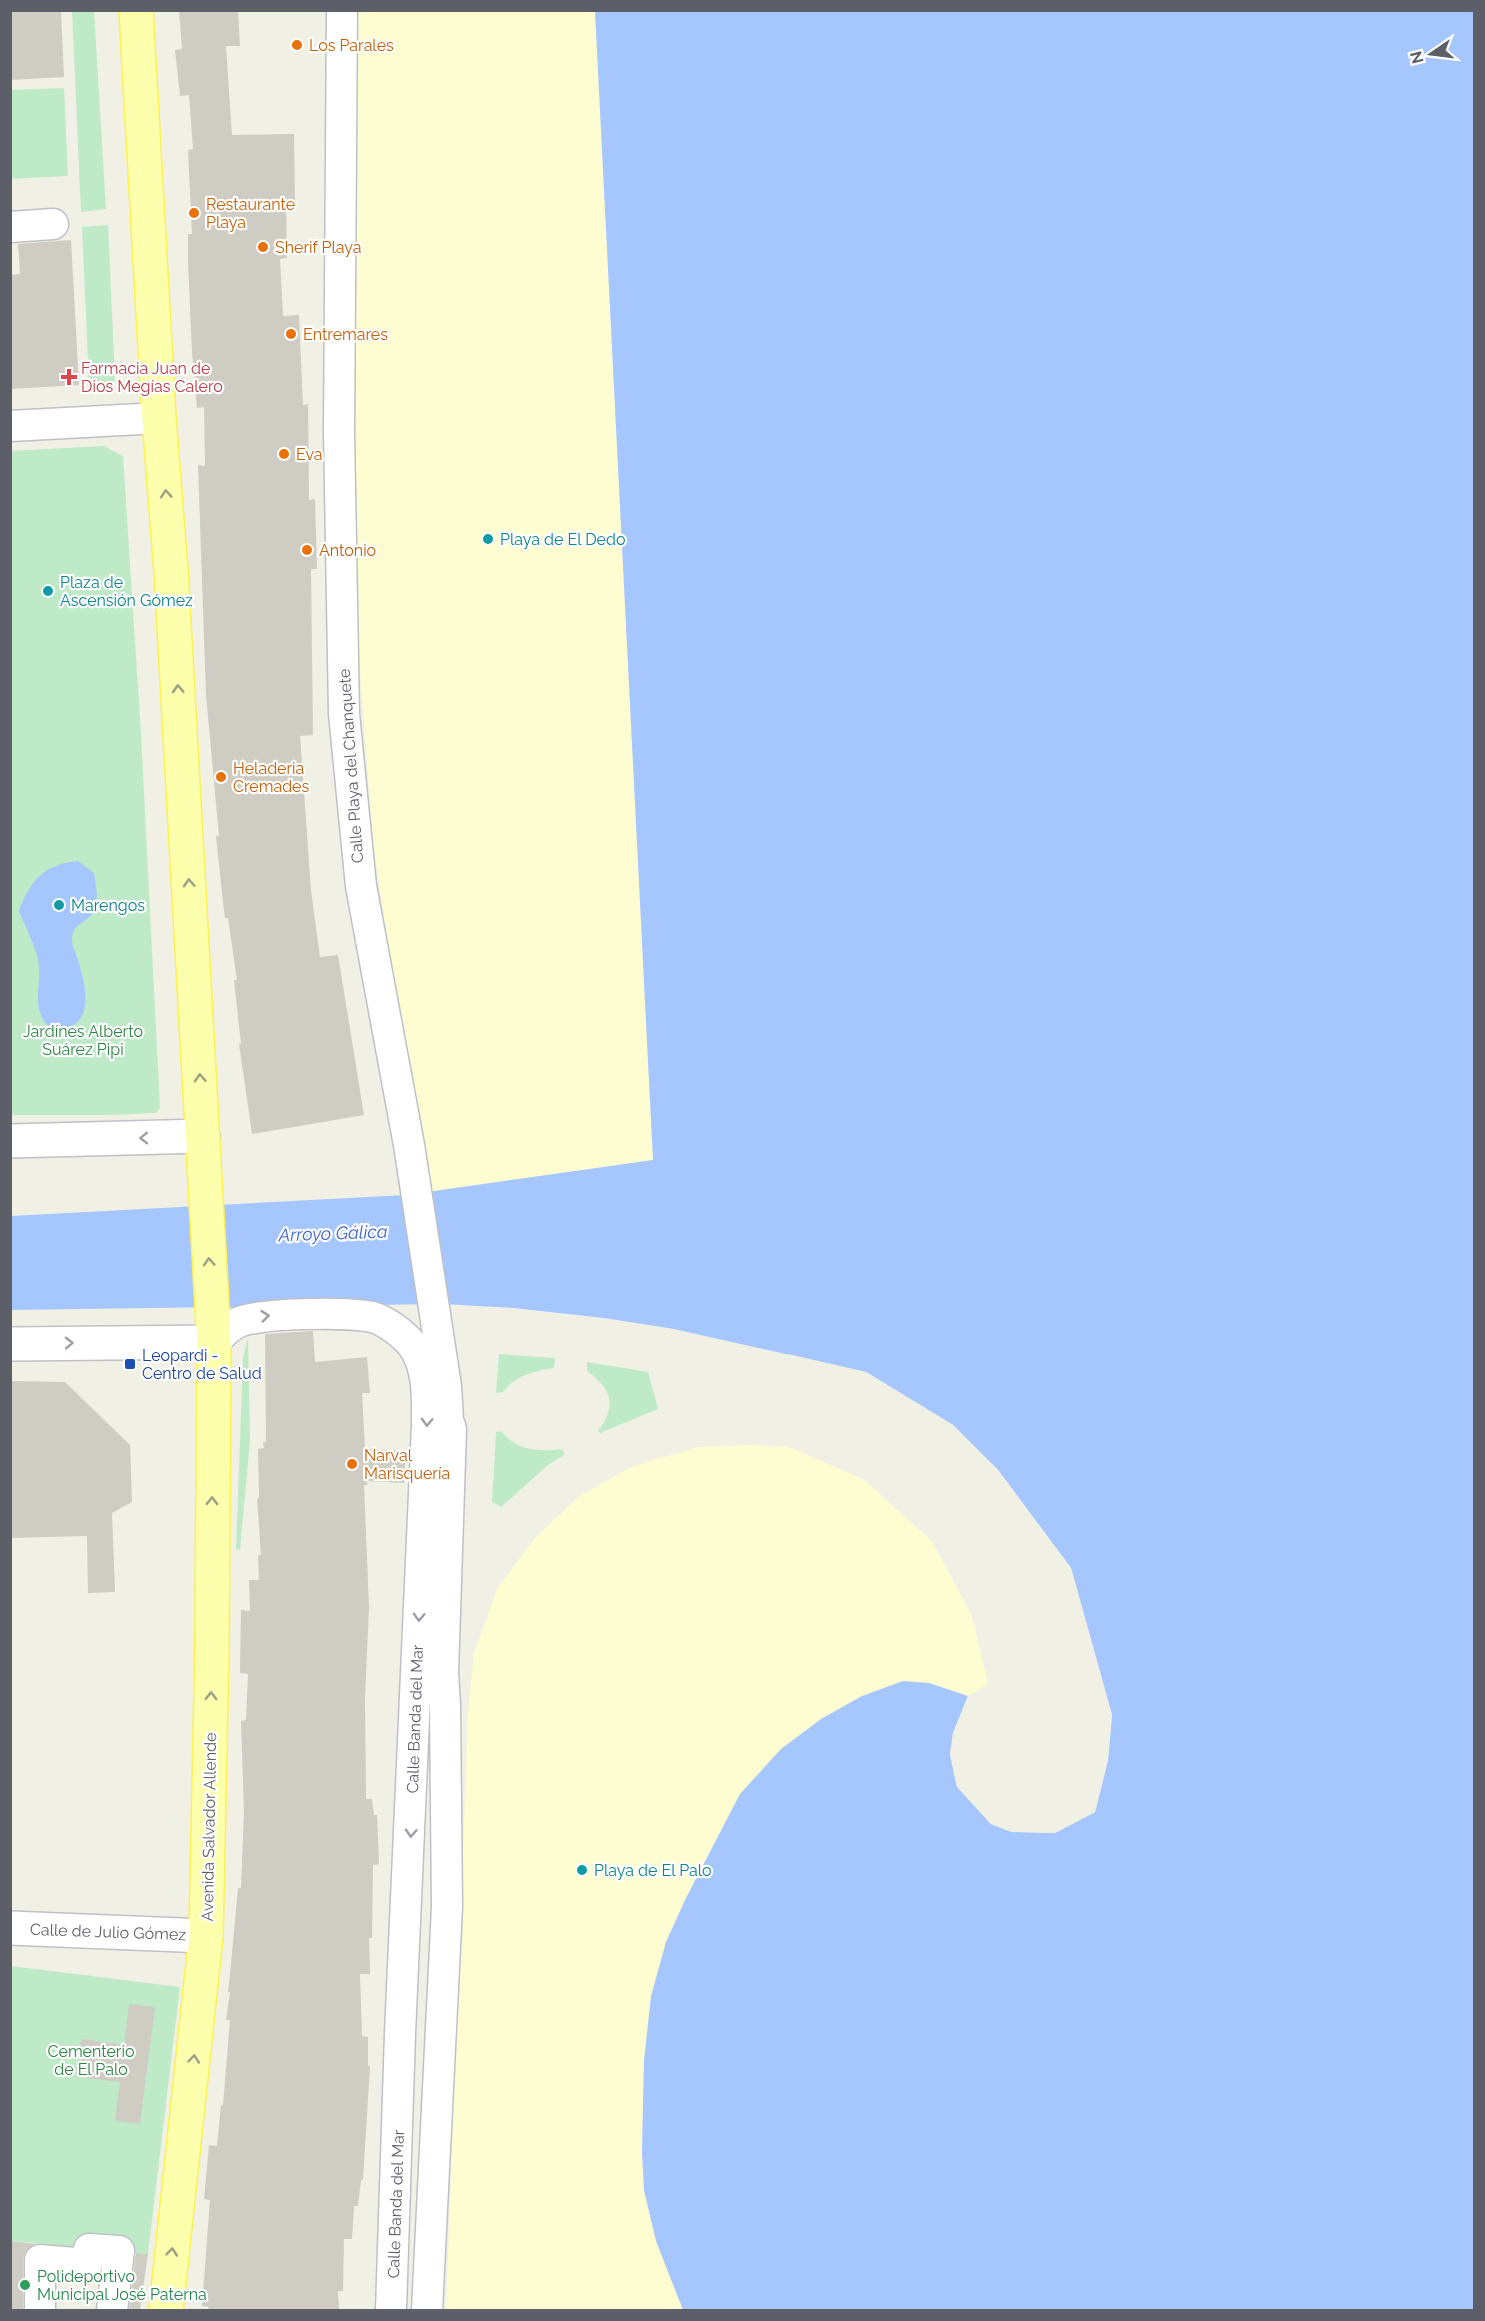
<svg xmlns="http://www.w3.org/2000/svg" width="1485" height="2321" font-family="Raleway,sans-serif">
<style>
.green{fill:#bfeac7}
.sand{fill:#fefdd2}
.water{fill:#a6c6ff}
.pier{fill:#f0f0e5}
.building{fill:#ceccc3}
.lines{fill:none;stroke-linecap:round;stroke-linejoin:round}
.street-casing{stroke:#bec0c7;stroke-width:33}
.secondary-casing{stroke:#bfc1c9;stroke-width:36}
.primary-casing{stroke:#fff14f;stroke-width:36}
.street{stroke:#fff;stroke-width:30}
.secondary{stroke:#fff;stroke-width:33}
.primary{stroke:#fcffab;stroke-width:33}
.oneway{stroke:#9c9f82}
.oneway2{stroke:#9d9fa4}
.food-dot{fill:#e8710a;stroke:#fff;stroke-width:2}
.health-dot{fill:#e0444e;stroke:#fff;stroke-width:2}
.culture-dot{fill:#0f9aa8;stroke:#fff;stroke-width:2}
.transit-dot{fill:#1a4fb4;stroke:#fff;stroke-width:2}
.leisure-dot{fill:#2e9e5b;stroke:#fff;stroke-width:2}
.labels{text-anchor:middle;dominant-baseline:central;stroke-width:4.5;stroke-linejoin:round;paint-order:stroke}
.food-label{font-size:16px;fill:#c56008;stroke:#fff;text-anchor:start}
.health-label{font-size:16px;fill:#be3a42;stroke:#fff;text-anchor:start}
.culture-label{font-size:16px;fill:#0d838f;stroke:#fff;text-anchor:start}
.street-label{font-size:16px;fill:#5c5f67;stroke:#fff}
.park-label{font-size:16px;fill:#2c8642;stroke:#fff}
.transit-label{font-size:16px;fill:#164399;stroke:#fff;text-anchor:start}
.leisure-label{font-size:16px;fill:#27864d;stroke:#fff;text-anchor:start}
.water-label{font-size:18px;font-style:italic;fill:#3b66cf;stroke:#fff}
</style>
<rect width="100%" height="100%" fill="#f0f0e5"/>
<!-- green -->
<path class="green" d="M72,11H94L106,209L81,212Z
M64,88L68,176L11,179V90Z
M108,225L115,381L89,383L82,227Z
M104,446L123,456L141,734L160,1108L156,1113L109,1115H11V451Z
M248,1337L250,1441L240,1549L236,1550L243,1358Z
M499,1354L555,1358L554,1368C534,1371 515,1376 503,1392L496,1393Z
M587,1362L648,1372L658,1409L600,1433L598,1431C617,1406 612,1389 587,1371Z
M501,1431C518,1451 537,1452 562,1449L565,1454L548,1465L501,1507L492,1502L496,1432Z
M11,1966L180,1987L148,2254L11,2241Z"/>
<!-- sand -->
<path class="sand" d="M357,11H595L653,1160L425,1192L373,843L355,607Z
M747,1445L789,1447L863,1479L932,1541L972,1616L988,1684L968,1696L929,1683L862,1696L821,1719L781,1749L740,1794L686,1898L666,1942L644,2061L642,2152L644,2190L656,2241L683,2310H446L468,1713L474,1653L498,1587L535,1538L578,1497L631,1467L698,1447Z"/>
<!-- water -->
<path class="water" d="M595,11H1474V2310H683L656,2241L644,2190L642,2152L644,2061L651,1996L666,1942L686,1898L740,1794L781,1749L821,1719L862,1696L903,1681L929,1683L968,1696L953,1733L950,1755L957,1787L991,1824L1012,1832L1055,1833L1095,1812L1108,1760L1112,1715L1071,1568L998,1470L953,1425L866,1372L674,1329L604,1318L514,1308L442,1304L11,1310V1216L406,1195L653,1160Z
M78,861L94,873C96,885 100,903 92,914C85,923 73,925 72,937C71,944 76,953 78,960C87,991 96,1027 54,1031C26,1010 45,984 37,955C32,940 25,925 19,911C30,880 45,864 78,861Z"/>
<!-- pier -->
<path class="pier" d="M788,1354L866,1372L953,1425L998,1470L1071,1568L1112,1715L1108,1760L1095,1812L1055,1833L1012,1832L991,1824L957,1787L950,1754L953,1733L968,1696L971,1695L956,1734L953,1754L960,1786L993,1821L1013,1829L1054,1830L1093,1810L1105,1760L1109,1715L1069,1570L995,1472L951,1427L865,1375L788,1357Z"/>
<!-- building -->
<path class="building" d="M10,10H61L64,77L10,80Z
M179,10H238L240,46H226L232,135L294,134L295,203H286L287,258L280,259L283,316L299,315L303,405L308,404L309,500L315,499L317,569H311L313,735L300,736L311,891L320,957L338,955L364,1115L252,1134L239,1044H241L234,980H237L228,918H225L223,902L216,836H219L206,695L198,465L205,466L204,407L197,408L192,352L188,262V234H192L188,150L193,149L189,95L180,96L175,50L182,49Z
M71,240L79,385L10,389V275L20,274L18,244Z
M313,1331L315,1362L367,1357L370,1393H362L365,1449L406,1451L404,1483L367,1481V1485H364L369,1607L365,1697L366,1799H372L374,1815H377L379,1864L373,1865L372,1938H369L370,1974H360L362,2036L368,2037V2066H370L363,2180H361L358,2206H354L352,2239H344L343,2291H338L339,2310H209L208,2307L202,2306L210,2200L204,2199L209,2145L217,2146L221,2105H223L230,2020H226L230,1992H228L230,1975L238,1888H241L244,1811L241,1721L246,1720L248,1674L240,1673L241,1610L250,1611L249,1580H259L258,1555H261L257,1499L259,1498L258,1449L264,1448L263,1442H266L265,1334Z
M12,1381L65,1382L130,1445L132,1502L112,1513L115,1592L88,1593L87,1536L10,1538Z
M129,2004L155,2007L140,2124L115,2121L120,2082L77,2077L81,2039L124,2045Z
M10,2241L35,2244L26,2250L23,2259V2310H10Z
M136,2253L148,2254L140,2310H129Z"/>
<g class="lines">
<defs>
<path id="street" d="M342,10L339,432L344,714L361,886L409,1145L446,1386L448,1420L451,1429L443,1672L445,1705L447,1907L427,2310
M10,227L53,224
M10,426L159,418
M214,1342C221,1336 227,1328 235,1324C254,1312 348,1312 372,1317C385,1320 405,1335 413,1346C429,1369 427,1399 427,1426L400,2034L391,2310
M40,2310V2260L87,2264L89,2249L119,2251L112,2310"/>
<path id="secondary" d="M10,1141L203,1136
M10,1344L214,1342
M10,1928L206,1936"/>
<path id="primary" d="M136,10L159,418L171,571L214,1342L212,1648L206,1936L166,2310"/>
</defs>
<!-- street casing -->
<use href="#street" class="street-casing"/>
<!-- secondary casing -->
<use href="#secondary" class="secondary-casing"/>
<!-- primary casing -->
<use href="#primary" class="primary-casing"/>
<!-- street -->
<use href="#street" class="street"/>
<!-- secondary -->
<use href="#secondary" class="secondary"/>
<!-- primary -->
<use href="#primary" class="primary"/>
</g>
<!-- one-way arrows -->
<defs><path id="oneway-chevron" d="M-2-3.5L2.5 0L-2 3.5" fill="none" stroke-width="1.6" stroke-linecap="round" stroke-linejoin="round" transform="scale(1.5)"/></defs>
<g class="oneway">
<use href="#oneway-chevron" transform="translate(166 494) rotate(-94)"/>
<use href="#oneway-chevron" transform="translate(178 689) rotate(-93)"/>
<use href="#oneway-chevron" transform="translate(189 883) rotate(-93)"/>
<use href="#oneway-chevron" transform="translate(200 1078) rotate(-93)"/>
<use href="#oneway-chevron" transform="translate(209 1262) rotate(-94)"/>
<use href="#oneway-chevron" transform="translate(212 1501) rotate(-89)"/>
<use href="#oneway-chevron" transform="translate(211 1696) rotate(-89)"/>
<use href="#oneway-chevron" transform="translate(194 2059) rotate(-84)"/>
<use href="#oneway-chevron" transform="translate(172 2252) rotate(-84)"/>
</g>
<g class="oneway2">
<use href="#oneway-chevron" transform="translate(144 1138) rotate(179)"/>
<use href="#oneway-chevron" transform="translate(265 1316) rotate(-6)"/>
<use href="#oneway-chevron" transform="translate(69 1343) rotate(-1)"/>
<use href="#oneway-chevron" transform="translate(427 1422) rotate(92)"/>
<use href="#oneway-chevron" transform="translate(419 1617) rotate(92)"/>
<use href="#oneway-chevron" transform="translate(411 1833) rotate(93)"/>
</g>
<!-- markers -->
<g class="food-dot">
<circle cx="297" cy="45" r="6"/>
<circle cx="194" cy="213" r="6"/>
<circle cx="263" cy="247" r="6"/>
<circle cx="291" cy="334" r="6"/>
<circle cx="284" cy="454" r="6"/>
<circle cx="307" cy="550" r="6"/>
<circle cx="221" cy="777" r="6"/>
<circle cx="352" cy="1464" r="6"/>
</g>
<path class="health-dot" d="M66 368h6v6h6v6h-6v6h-6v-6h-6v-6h6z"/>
<g class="culture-dot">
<circle cx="488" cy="539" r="6"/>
<circle cx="48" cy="591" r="6"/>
<circle cx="59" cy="905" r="6"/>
<circle cx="582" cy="1870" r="6"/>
</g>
<rect class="transit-dot" x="124" y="1358" width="12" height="12" rx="3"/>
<circle class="leisure-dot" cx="25" cy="2285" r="6"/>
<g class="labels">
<!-- food labels -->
<g class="food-label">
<text x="309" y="45">Los Parales</text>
<text x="206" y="204">Restaurante<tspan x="206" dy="18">Playa</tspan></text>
<text x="275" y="247">Sherif Playa</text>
<text x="303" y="334">Entremares</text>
<text x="296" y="454">Eva</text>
<text x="319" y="550">Antonio</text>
<text x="233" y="768">Heladeria<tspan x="233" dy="18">Cremades</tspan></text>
<text x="364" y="1455">Narval<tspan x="364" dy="18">Marisquería</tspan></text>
</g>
<!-- health labels -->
<g class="health-label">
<text x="81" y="368">Farmacia Juan de<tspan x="81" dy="18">Dios Megías Calero</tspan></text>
</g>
<!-- culture labels -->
<g class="culture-label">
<text x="500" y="539">Playa de El Dedo</text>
<text x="60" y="582">Plaza de<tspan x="60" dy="18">Ascensión Gómez</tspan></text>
<text x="71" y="905">Marengos</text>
<text x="594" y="1870">Playa de El Palo</text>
</g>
<!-- street labels -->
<g class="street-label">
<text transform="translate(351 766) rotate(-94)">Calle Playa del Chanquete</text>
<text transform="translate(415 1719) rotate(-88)">Calle Banda del Mar</text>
<text transform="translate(209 1827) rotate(-89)">Avenida Salvador Allende</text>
<text transform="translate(108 1932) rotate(2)">Calle de Julio Gómez</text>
<text transform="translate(396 2204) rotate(-88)">Calle Banda del Mar</text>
</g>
<!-- park labels -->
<g class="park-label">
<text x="83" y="1031">Jardínes Alberto<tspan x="83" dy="18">Suárez Pipi</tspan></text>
<text x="91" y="2051">Cementerio<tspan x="91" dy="18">de El Palo</tspan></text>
</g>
<!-- transit labels -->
<g class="transit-label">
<text x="142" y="1355">Leopardi -<tspan x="142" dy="18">Centro de Salud</tspan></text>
</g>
<!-- leisure labels -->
<g class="leisure-label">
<text x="37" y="2276">Polideportivo<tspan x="37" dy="18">Municipal José Paterna</tspan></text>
</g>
<!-- water labels -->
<g class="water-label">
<text transform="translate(333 1233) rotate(-2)">Arroyo Gálica</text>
</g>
</g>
<!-- border -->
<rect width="1485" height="2321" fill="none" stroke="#5c5f67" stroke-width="24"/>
<!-- north arrow -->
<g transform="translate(1431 54) rotate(256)" stroke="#ffffff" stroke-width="4.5" paint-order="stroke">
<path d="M0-4.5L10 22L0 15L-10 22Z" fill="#5c5f67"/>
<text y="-9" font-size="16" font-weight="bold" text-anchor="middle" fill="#5c5f67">N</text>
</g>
</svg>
